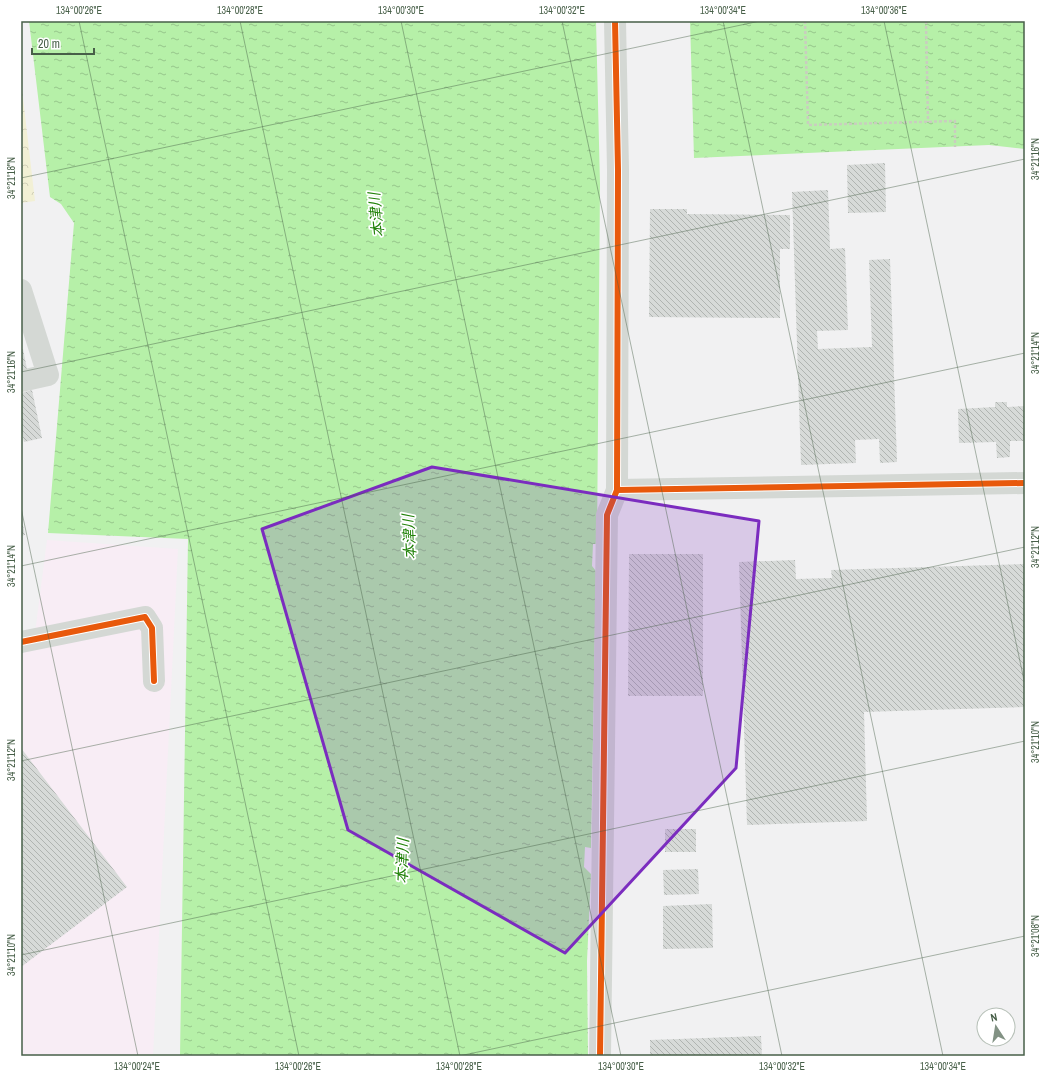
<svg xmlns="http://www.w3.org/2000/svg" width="1046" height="1077" font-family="'Archivo Narrow','Noto Sans JP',sans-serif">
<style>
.commercial{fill:#f8edf5}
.park{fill:url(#park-crowns)}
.water{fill:url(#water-ripples)}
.building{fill:url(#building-back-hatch)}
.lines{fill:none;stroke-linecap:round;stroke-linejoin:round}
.path{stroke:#c9cdbf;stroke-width:2.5;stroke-dasharray:3 2;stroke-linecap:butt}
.minor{stroke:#d4d8d4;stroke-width:22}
.cycleway-casing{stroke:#fff;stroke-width:8}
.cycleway{stroke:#e8590c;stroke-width:6}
.marked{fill:#7b2cbf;fill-opacity:0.2;stroke:#7b2cbf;stroke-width:3;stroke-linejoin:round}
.ticks{fill:none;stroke:#475f48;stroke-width:1;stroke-opacity:0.45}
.labels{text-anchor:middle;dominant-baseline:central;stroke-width:3.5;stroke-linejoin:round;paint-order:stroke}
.water-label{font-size:15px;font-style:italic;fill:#218209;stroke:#fff}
.neatline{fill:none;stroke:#475f48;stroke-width:1.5}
.ticks-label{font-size:10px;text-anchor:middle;fill:#475f48}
</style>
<defs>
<pattern id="park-crowns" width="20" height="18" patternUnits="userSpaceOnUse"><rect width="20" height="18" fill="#f2f0d5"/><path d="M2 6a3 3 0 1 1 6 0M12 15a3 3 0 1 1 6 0" fill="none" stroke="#d1d0b8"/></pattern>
<pattern id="water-ripples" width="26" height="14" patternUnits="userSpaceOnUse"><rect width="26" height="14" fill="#b6f0a8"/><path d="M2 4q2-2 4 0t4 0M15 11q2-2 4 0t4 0" fill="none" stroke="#96c68b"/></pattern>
<pattern id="building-back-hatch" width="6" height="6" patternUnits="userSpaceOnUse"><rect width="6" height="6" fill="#d7dad8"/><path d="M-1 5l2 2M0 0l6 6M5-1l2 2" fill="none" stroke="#b0b4b1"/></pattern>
</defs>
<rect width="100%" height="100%" fill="#f1f1f2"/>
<!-- commercial -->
<path class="commercial" d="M47,540L178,549L153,1056H21V650L35,633Z"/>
<!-- park -->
<path class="park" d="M21,81L35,201L21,203Z"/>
<!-- water -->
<path class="water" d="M29,21H596L600,184L597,544H593L592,566L596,571L591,848L585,847L584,867L591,874L587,961L588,1056H180L188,539L48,533L74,223L61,204L50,197Z
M690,21H1025V149L989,145L694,158Z"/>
<!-- building -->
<path class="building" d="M885,163L886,212L848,213L847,165Z
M828,190L830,249L845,248L848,330L817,331L818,349L872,347L869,260L890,259L897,462L880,463L879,439L855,440L856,463L801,465L792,192Z
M650,209H687V214L790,215V249H780V318L649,317Z
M21,349H23L28,374L21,376Z
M32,390L42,438L24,442L21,429V393Z
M995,402H1007V407L1025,406V441H1010V457L997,458L996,442L959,443L958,409L995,407Z
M21,516L25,535L21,536Z
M629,554H703V696H628Z
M795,560L796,579L832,578L831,570L1025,564V707L864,712L867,821L747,825L739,562Z
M21,748L127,887L21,967Z
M665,829H696V852H665Z
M698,869L699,894L664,895L663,870Z
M712,904L713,948L663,949V906Z
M761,1036L762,1056H650V1040Z"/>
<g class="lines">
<!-- path -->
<path class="path" d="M805,21L808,125L955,121V147
M926,21L928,122"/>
<!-- minor -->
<path class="minor" d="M615,21L618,170L617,490L1025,483
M21,290L48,375L21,381
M21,642L145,617L152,628L154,681
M600,1056L607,515L617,490"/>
<defs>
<path id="cycleway" d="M615,21L618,170L617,490L1025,483
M21,642L145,617L152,628L154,681
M600,1056L607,515L617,490"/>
</defs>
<!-- cycleway casing -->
<use href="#cycleway" class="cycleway-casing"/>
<!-- cycleway -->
<use href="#cycleway" class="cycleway"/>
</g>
<!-- marked area -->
<path class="marked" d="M432,467L759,521L736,768L565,953L348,830L262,529Z"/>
<!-- ticks -->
<path class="ticks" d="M79,21L299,1056M240,21L460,1056M401,21L621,1056M562,21L782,1056M723,21L943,1056M884,21L1025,685M21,178L760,21M21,372L1025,159M21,508L138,1056M21,566L1025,353M21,761L1025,547M21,955L1025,741M459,1056L1025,936"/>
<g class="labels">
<!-- water labels -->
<g class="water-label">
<text transform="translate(376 215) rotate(-96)">本津川</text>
<text transform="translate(409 537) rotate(-93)">本津川</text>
<text transform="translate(402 861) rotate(-88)">本津川</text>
</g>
</g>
<!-- border -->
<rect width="1046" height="1077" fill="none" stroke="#ffffff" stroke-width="44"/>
<!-- north arrow -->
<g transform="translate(996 1027) rotate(348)"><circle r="19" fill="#ffffff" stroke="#b5bfb6"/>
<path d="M0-3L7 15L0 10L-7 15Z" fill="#829284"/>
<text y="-6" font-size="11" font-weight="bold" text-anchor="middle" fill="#475f48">N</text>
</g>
<!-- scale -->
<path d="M32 48v6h62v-6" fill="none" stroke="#475f48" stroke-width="2"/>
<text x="38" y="48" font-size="12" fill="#475f48" stroke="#ffffff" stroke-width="3" paint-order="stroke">20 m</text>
<rect x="22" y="22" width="1002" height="1033" class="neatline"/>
<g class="ticks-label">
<text x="79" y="14">134°00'26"E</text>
<text x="240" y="14">134°00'28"E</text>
<text x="401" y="14">134°00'30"E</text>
<text x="562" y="14">134°00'32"E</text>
<text x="723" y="14">134°00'34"E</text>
<text x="884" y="14">134°00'36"E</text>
<text transform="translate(1035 159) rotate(-90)" y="4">34°21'16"N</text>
<text transform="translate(11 178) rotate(-90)" y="4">34°21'18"N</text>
<text transform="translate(1035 353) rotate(-90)" y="4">34°21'14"N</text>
<text transform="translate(11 372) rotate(-90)" y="4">34°21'16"N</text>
<text transform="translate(1035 547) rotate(-90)" y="4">34°21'12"N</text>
<text transform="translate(11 566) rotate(-90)" y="4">34°21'14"N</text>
<text transform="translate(1035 742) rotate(-90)" y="4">34°21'10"N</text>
<text transform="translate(11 760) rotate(-90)" y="4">34°21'12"N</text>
<text transform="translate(1035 936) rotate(-90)" y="4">34°21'08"N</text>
<text transform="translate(11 955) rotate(-90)" y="4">34°21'10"N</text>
<text x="137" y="1070">134°00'24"E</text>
<text x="298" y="1070">134°00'26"E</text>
<text x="459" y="1070">134°00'28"E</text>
<text x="621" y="1070">134°00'30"E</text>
<text x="782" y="1070">134°00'32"E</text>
<text x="943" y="1070">134°00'34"E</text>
</g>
</svg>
